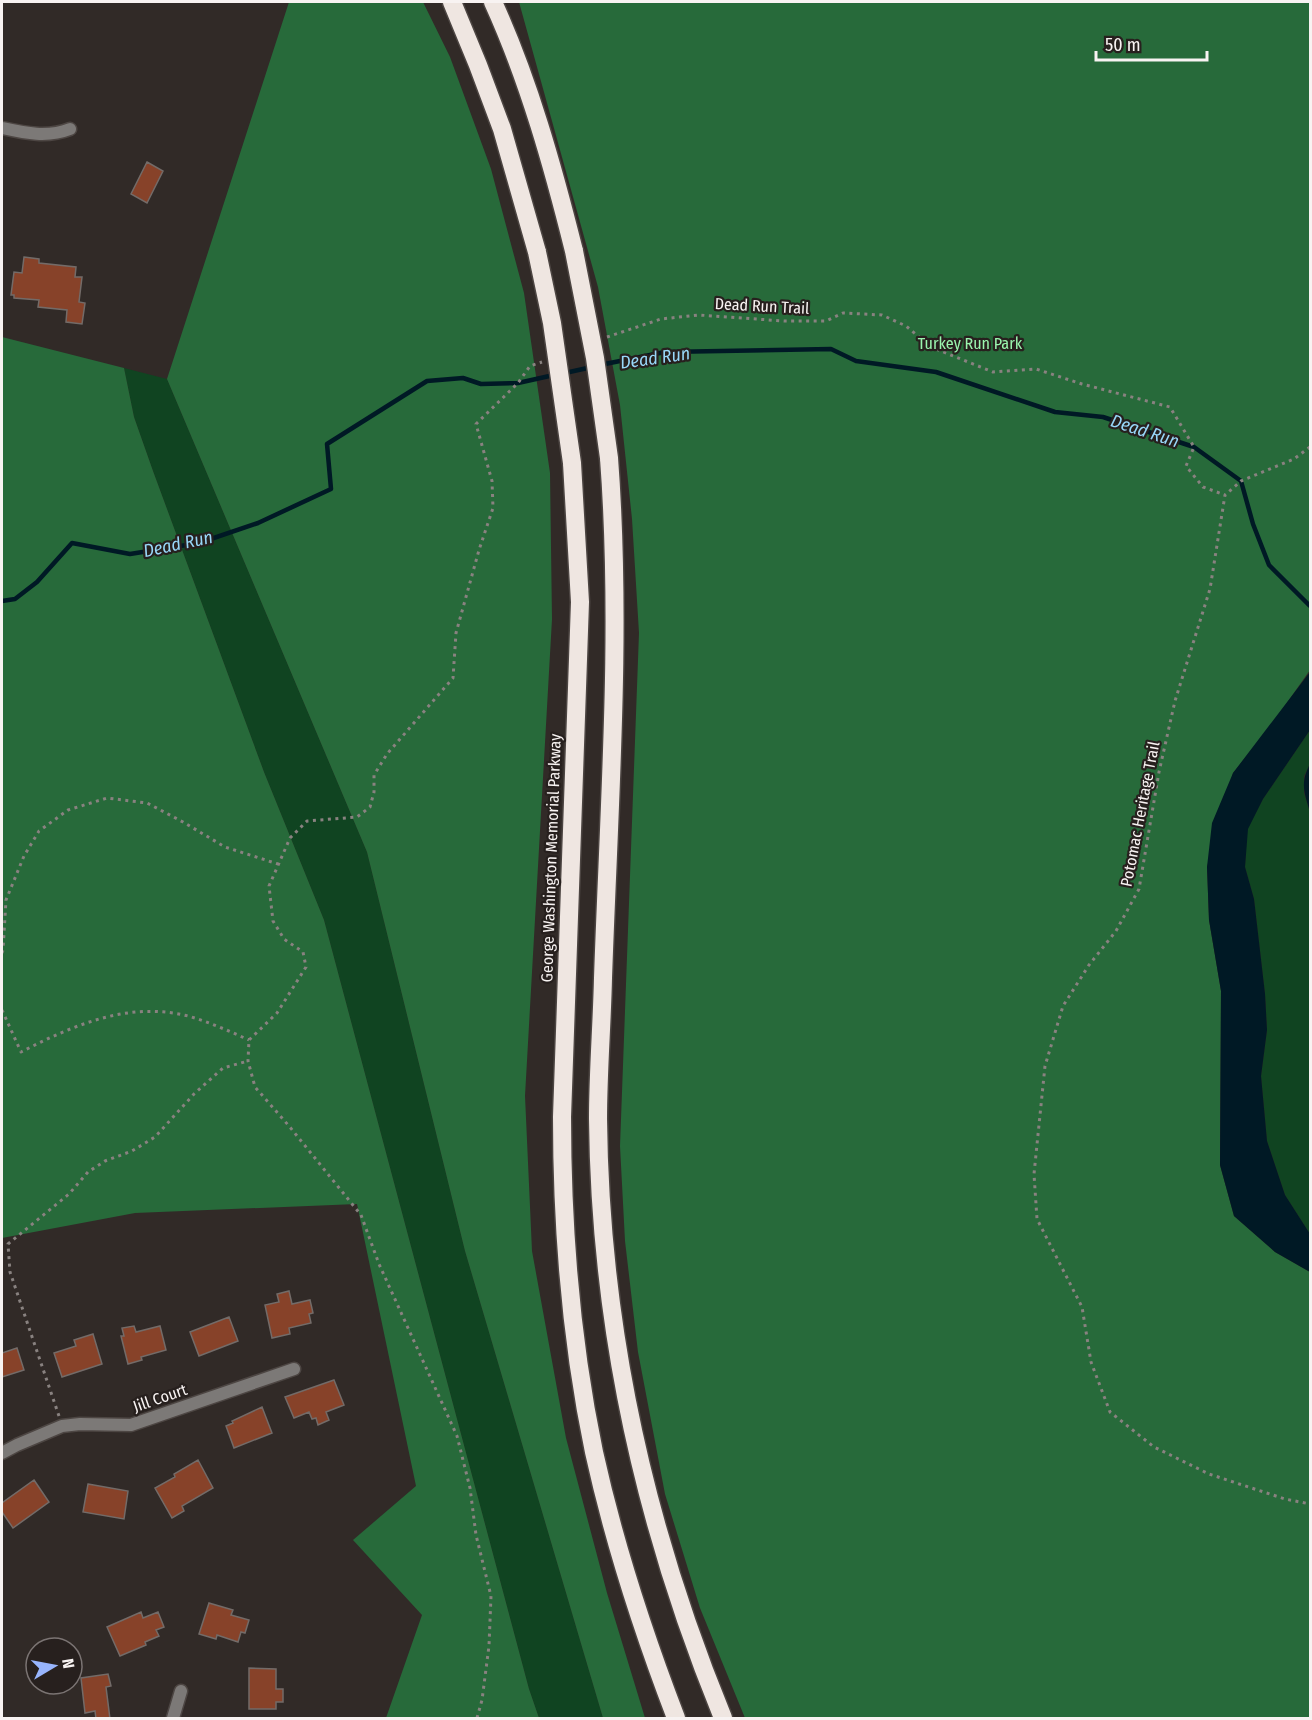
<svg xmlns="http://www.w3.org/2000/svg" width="1312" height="1720" font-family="'Fira Sans Condensed',sans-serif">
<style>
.green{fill:#104421}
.forest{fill:#276a3a}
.water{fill:#001925}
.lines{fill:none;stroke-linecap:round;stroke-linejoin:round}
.stream{stroke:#001925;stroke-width:4.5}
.building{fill:#874229;stroke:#736b68;stroke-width:1.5}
.minor-casing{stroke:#4d4643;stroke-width:15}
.motorway-casing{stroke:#4d4643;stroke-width:21}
.path{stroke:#898280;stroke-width:3;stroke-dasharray:3 4.5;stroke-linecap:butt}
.minor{stroke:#7c7977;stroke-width:12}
.motorway{stroke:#efe6e1;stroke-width:18}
.motorway-bridge-casing{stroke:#4d4643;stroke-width:21;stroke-linecap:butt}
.motorway-bridge{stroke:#efe6e1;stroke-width:18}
.labels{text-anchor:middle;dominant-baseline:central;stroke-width:4.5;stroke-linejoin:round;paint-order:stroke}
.street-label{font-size:16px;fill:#f8f3f2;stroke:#27201e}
.park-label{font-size:16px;fill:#9af5ae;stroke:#27201e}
.water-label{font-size:18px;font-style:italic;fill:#98d7f8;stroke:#27201e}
</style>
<rect width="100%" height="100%" fill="#312a27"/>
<!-- green -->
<path class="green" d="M124,368L167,379L367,852L465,1251L603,1718H539L529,1689L324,920L264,772L153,471L134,417Z
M1310,730V764L1304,776V793L1310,812V1234L1285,1195L1267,1141L1261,1076L1267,1030L1265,994L1254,899L1245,867L1247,829L1263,799Z"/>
<!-- forest -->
<path class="forest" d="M289,2H423L450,57L491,169L524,293L550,473L552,619L525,1096L532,1251L566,1438L607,1593L645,1718H603L465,1251L367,852L167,379Z
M519,2H1310V670L1270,727L1233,773L1207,867L1209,920L1221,991L1220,1165L1234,1216L1275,1252L1310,1272V1718H745L700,1608L665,1494L638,1352L625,1241L620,1146L639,633L632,519L620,405L598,287Z
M2,337L124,368L134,417L153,471L264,772L324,920L529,1689L539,1718H386L422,1615L353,1540L416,1486L357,1204L135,1213L2,1238Z"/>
<!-- water -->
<path class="water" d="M1310,672V730L1263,799L1248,829L1245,867L1254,899L1265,994L1267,1030L1261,1076L1267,1141L1285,1195L1310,1234V1272L1275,1252L1234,1216L1220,1165L1221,991L1209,920L1207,867L1212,823L1233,773Z
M1310,764V812C1304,792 1300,783 1310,764Z"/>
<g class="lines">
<!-- stream -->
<path class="stream" d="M600,365L665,352L831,349L856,361L936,372L1055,412L1103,417L1194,447L1241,481L1253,524L1269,565L1310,606
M565,373L592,367
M2,601L15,599L37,582L72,543L130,554L199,543L258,523L331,489L327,444L427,381L463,378L481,384L518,383L554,375"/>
</g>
<!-- building -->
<path class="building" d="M147,162L163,171L147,203L131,194Z
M24,257L39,259V263L76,267L75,277H82L79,302L85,303L82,324L66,322L67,310L38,307L39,300L14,298V295H11L14,272L22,273Z
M289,1291L292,1304L310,1300L313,1313L309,1314L311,1323L289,1328L290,1334L272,1338L265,1305L279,1302L277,1294Z
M229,1317L238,1341L199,1356L190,1332Z
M134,1326L136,1332L160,1326L166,1350L141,1357L142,1360L128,1364L121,1336H124L122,1328Z
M93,1334L102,1364L62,1377L54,1353L76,1346L74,1340Z
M17,1348L24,1370L2,1377V1353Z
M334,1380L344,1405L326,1412L329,1420L318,1425L316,1418L312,1419L309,1412L294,1418L285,1397Z
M262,1407L272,1433L234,1448L226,1426L233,1423L232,1421Z
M198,1460L213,1488L182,1506L184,1511L172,1518L155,1488L175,1477L174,1474Z
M34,1480L49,1502L13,1528L2,1512V1503Z
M88,1484L128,1491L124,1519L83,1512Z
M209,1603L233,1610L231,1615L249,1620L245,1633L241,1632L238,1642L217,1635L216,1639L199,1634Z
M141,1612L143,1618L158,1612L164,1627L156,1630L159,1636L145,1642L146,1645L120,1656L107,1627Z
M249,1668L276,1669V1689H283V1702H276V1709H249Z
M108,1674L111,1686L106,1687L110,1719H96L95,1711L85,1713L81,1678Z"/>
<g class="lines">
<defs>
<path id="minor" d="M2,128C25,133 47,138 70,129
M2,1453L17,1445L62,1426L80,1424L131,1425L294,1369
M173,1718L181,1691"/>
<path id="motorway" d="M452,2L478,65L502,129L537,252
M493,2C529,81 553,167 574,251
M609,458C622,631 609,804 603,978C602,1024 598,1072 598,1119C600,1325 645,1528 723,1718
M572,463L580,602L562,1117C562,1229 571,1342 594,1452C614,1543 643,1632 676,1718"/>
</defs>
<!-- minor casing -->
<use href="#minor" class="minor-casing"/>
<!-- motorway casing -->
<use href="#motorway" class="motorway-casing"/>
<!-- path -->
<path class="path" d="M607,337L661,319L699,315L784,321H826L843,313L882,315L906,326L931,347L993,372L1036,369L1082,384L1170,407L1194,447L1186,466L1203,487L1225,495
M1310,447L1294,459L1241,481L1225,495L1210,589L1175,701L1159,772L1139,889L1116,931L1089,965L1063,1006L1045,1066L1034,1174L1037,1219L1082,1307L1091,1362L1110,1412L1154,1447L1209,1474L1285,1499L1310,1504
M2,953L3,950L6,900L24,856L39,831L68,810L107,798L147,803L183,822L225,847L278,864
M2,1010L21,1052C74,1025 128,1001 188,1016C209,1022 229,1031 249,1040
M59,1416L10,1272L8,1244L69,1194L88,1172L105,1161L132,1151L155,1137L194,1094L223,1068L248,1061
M477,1718L482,1700L489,1646L491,1596L476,1535L470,1488L457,1436L379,1264L361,1215L289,1126L255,1087L248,1061L249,1040L277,1013L306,967L303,952L284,939L273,921L269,886L290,838L307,821L357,817L370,807L374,792V775L387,754L453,678L456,633L479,550L493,508L492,481L476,424L518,383L530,366L542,362"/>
<!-- minor -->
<use href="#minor" class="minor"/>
<!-- motorway -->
<use href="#motorway" class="motorway"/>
<defs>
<path id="motorway-bridge" d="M574,251L595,358L609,458
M537,252L552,323L572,463"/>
</defs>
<!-- motorway-bridge casing -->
<use href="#motorway-bridge" class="motorway-bridge-casing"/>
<!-- motorway-bridge -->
<use href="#motorway-bridge" class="motorway-bridge"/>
</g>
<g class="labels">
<!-- street labels -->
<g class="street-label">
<text transform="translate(762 306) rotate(3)">Dead Run Trail</text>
<text transform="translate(1140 814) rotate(-79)">Potomac Heritage Trail</text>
<text transform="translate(551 858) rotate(-88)">George Washington Memorial Parkway</text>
<text transform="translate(160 1398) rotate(-19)">Jill Court</text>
</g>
<!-- park labels -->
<g class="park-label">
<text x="970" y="343">Turkey Run Park</text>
</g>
<!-- water labels -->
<g class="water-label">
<text transform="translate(655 358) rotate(-8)">Dead Run</text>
<text transform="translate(1145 431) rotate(18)">Dead Run</text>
<text transform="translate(178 544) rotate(-12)">Dead Run</text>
</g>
</g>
<!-- border -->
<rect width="1312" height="1720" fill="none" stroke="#f8f3f2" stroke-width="6"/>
<!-- north arrow -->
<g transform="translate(54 1666) rotate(80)"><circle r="28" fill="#27201e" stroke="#7b7473" stroke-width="1.5"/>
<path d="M0-4.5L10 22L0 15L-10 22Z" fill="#98b5fd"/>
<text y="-9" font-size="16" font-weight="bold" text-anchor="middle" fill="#f8f3f2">N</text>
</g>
<!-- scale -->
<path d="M1096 51v9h111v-9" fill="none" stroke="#f8f3f2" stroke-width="3"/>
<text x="1105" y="51" font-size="18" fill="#f8f3f2" stroke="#27201e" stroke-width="4.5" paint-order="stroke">50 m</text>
</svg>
